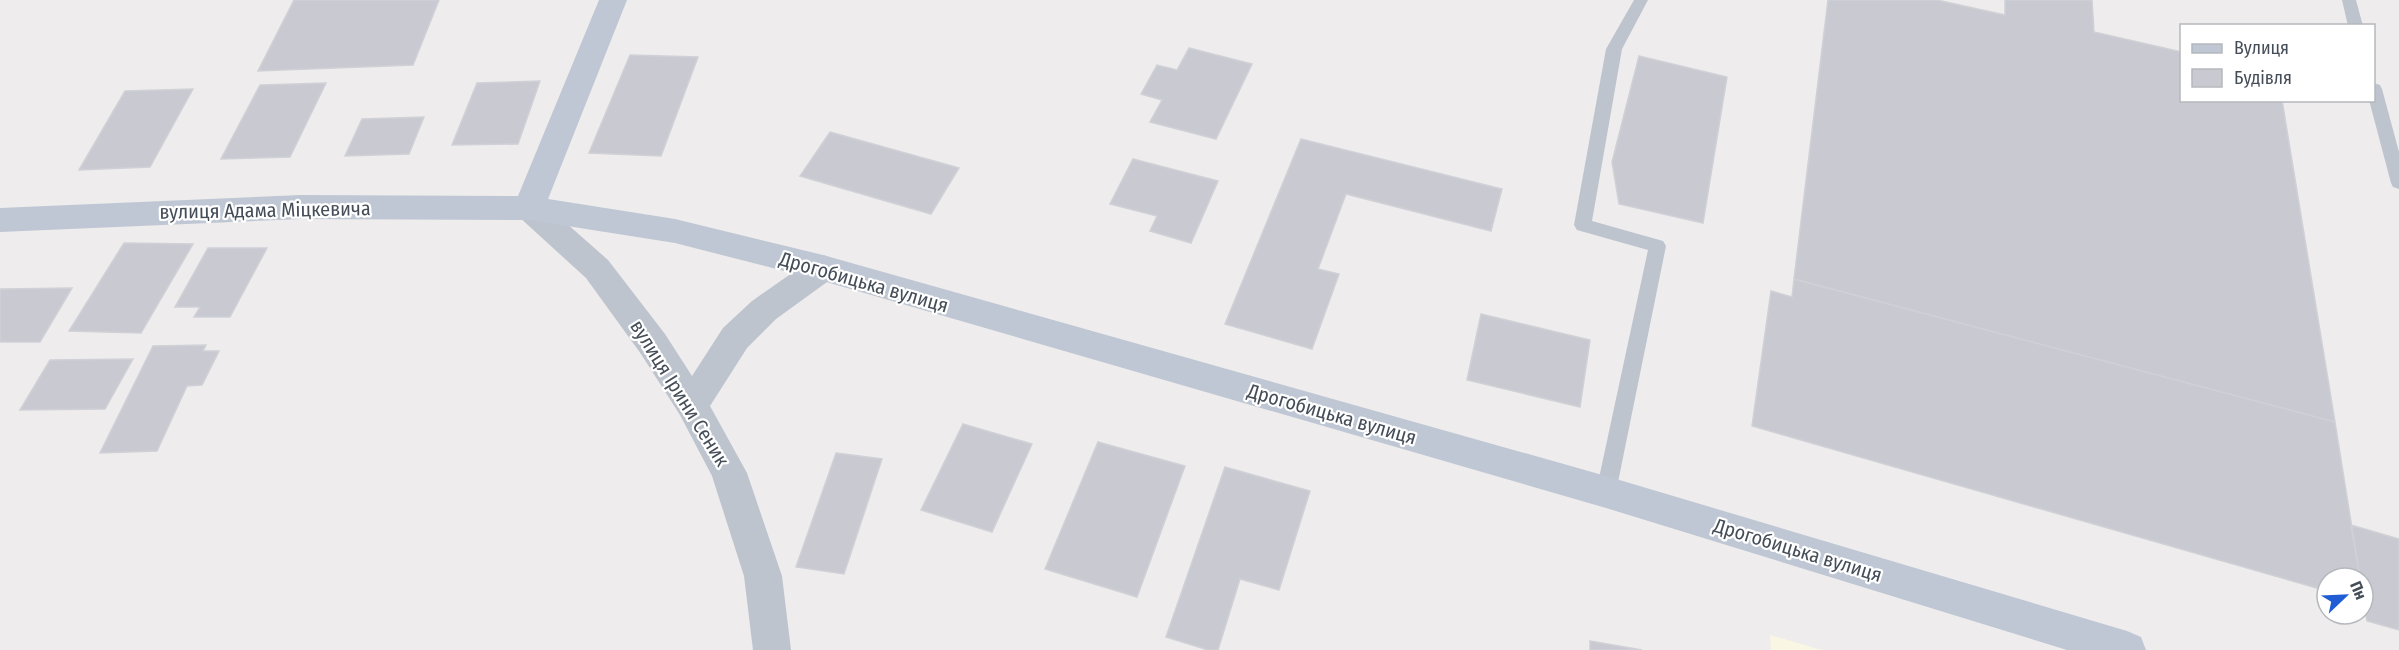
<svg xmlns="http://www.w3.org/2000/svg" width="2399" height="650" font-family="'Fira Sans Condensed',sans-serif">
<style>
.commercial{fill:#faf6e4}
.building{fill:#c9cad1;stroke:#d0d1d7;stroke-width:1.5}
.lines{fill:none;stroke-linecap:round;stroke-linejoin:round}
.service{fill:#bdc4ce;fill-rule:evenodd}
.tertiary{fill:#bdc4ce;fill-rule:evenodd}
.secondary{fill:#bfc7d4;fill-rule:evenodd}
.labels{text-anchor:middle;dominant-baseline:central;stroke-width:4.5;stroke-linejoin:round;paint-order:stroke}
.street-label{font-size:20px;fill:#454d58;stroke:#fff}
</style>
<rect width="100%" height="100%" fill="#eeecec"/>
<!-- commercial -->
<path class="commercial" d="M1770,635L1822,650H1771Z"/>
<!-- building -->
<path class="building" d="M294,0H439L413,65L258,71Z
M1828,0H1937L2005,15V0H2092L2094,32L2182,52V100H2282L2335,422L1794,279Z
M1189,48L1252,64L1216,139L1150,122L1162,100L1141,94L1157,65L1177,70Z
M630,55L698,57L661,156L589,153Z
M1639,56L1727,77L1703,223L1619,204L1612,162Z
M540,81L518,144L452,145L477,83Z
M326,83L290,157L221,159L260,85Z
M193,89L150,167L79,170L125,91Z
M424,117L409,154L345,156L362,119Z
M830,132L959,168L931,214L800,176Z
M1301,139L1502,189L1491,231L1346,194L1318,269L1339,274L1312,349L1225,324Z
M1133,159L1218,181L1191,243L1150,231L1157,216L1110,204Z
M124,243L193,244L141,333L69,331Z
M208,248H267L230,317H194L200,307H175Z
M1794,279L2335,422L2360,578H2327V591L1752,426L1771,291L1792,297Z
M72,288L40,342H0V289Z
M1481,314L1590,340L1580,407L1467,380Z
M206,345L203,351H219L202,385L187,386L157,451L100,453L153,346Z
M133,359L105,409L20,410L50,360Z
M963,424L1032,444L992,532L921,510Z
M1098,442L1185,466L1137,597L1045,569Z
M836,453L882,459L844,574L796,567Z
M1225,467L1310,491L1279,590L1240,579L1218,650H1208L1166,637Z
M2351,525L2399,539V630L2367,621L2363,599V578H2360Z
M1590,641L1642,650H1590Z"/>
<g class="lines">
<!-- service -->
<path class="service" d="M1634,0H1648L1622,49L1592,221L1663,241L1666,246L1616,492L1613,498L1606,501L1599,498L1596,492L1648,250L1577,230L1574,225L1606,49Z
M2342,0H2356L2363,26H2348Z
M2374,83L2380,85L2382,89L2399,152V189L2393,187L2391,183L2369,100H2374Z"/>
<!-- tertiary -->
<path class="tertiary" d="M529,196L540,200L608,260L665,334L692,376L723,328L752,301L812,259L823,255L834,259L839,268L834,277L776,319L747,348L710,406L747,473L782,576L791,650H753L744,576L712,476L680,415L641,354L586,278L518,216L514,208L518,200Z"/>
<!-- secondary -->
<path class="secondary" d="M599,0H627L548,199L675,219L823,255L1606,476L2127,631L2141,637L2146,650H2067L1606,508L823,281L675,243L529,220L300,219L0,232V208L300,195L518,196Z"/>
</g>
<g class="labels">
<!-- street labels -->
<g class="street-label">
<text transform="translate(265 210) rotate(-1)">вулиця Адама Міцкевича</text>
<text transform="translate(864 282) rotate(16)">Дрогобицька вулиця</text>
<text transform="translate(680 393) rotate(58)">вулиця Ірини Сеник</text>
<text transform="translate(1332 414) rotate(16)">Дрогобицька вулиця</text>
<text transform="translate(1798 550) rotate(17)">Дрогобицька вулиця</text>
</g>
</g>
<!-- legend -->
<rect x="2180" y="24" width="195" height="78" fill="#ffffff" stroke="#b5b8bc" stroke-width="1.5"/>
<rect x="2192" y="44" width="30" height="9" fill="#bfc7d4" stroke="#b5b8bc" stroke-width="1.5"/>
<text x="2234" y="54" font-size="18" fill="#454d58">Вулиця</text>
<rect x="2192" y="69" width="30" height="18" fill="#c9cad1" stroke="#b5b8bc" stroke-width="1.5"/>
<text x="2234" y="84" font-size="18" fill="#454d58">Будівля</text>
<!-- north arrow -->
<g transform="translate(2345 596) rotate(67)"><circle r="28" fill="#ffffff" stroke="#b5b8bc" stroke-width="1.5"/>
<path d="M0-4.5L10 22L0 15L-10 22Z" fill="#205cd4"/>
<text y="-9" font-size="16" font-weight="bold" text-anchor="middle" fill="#454d58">Пн</text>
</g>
</svg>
